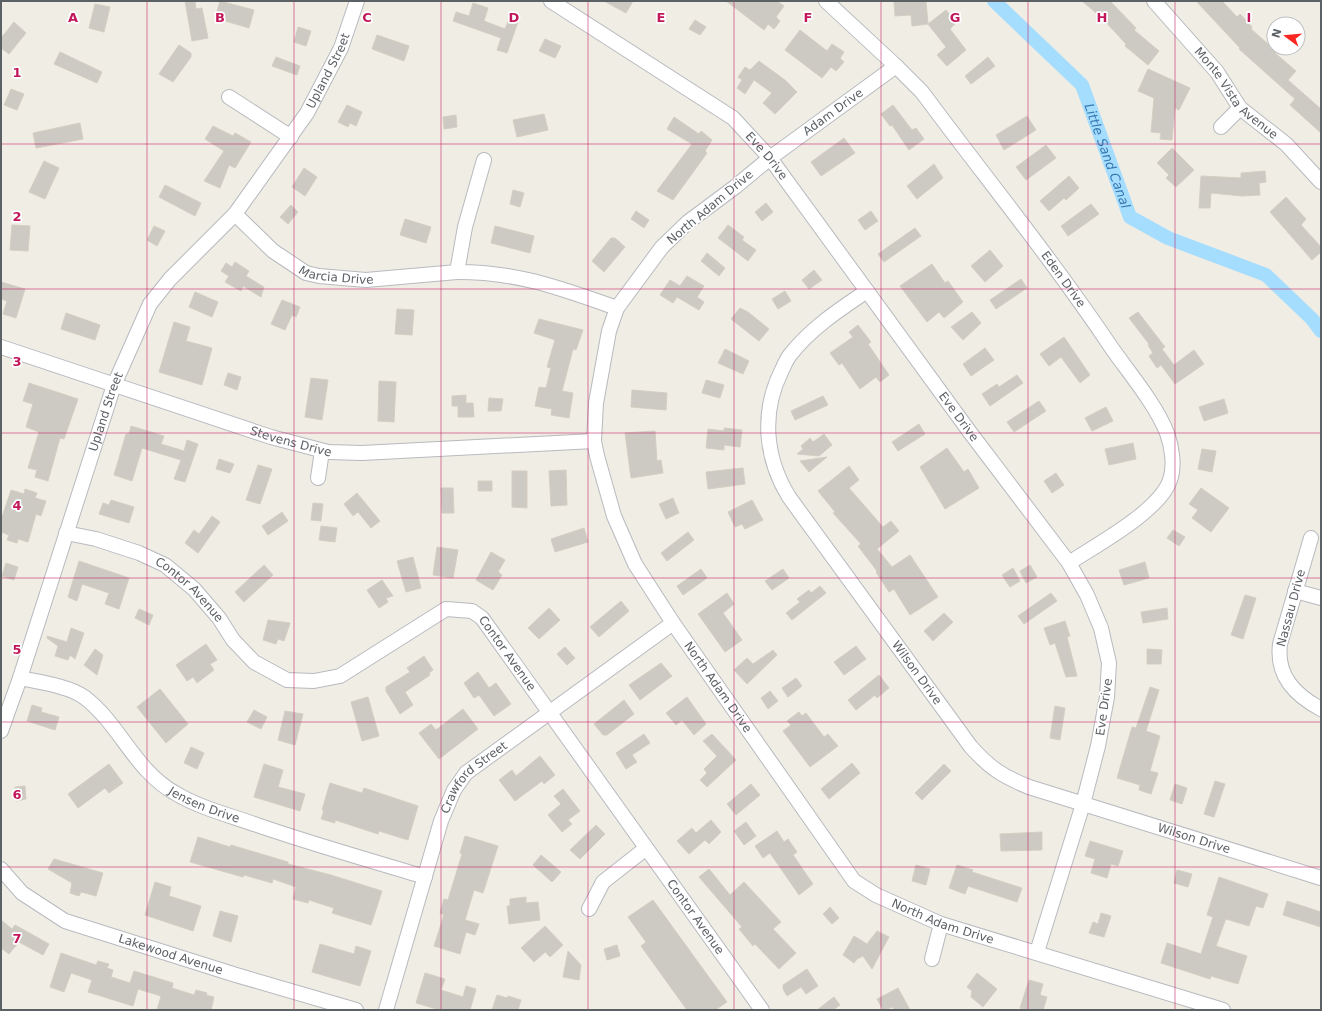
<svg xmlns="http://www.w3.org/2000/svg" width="1322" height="1011" font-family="'DejaVu Sans',sans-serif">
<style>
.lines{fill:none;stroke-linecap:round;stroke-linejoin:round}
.canal{stroke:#a5ddff;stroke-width:14}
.building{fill:#cdc9c3;stroke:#d5cec2}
.minor-casing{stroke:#b7babf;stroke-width:16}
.minor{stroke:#fff;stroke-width:14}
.grid{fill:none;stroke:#c2185b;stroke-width:1;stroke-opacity:0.55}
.labels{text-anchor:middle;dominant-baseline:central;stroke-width:3.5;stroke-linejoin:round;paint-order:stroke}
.street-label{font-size:12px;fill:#5c6166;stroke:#fff}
.water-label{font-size:13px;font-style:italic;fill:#3679b2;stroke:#fff}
.grid-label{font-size:13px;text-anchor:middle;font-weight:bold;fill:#c2185b;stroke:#fff;stroke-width:3.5;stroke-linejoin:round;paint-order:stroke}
</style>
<rect width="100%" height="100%" fill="#f0ede4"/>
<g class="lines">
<!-- canal -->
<path class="canal" id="s1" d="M994,1L1082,85L1130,217L1168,238L1266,275L1312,319L1321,331"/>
</g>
<!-- building -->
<path class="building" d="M185,1H195L196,9L202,8L208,38L192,41Z
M220,1L254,10L249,28L215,18Z
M604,1H633L626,13Z
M726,1H777L784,6L776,17L780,21L774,29L768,24L764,30Z
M894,1H926L928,24L912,26L911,15L895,16Z
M1082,1H1110L1136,28L1134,30L1159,51L1148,65L1125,46L1126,44L1102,18Z
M1196,1H1222L1237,17L1240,14L1252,27L1251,29L1276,51L1275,53L1296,71L1288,80L1321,109V133L1290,105L1295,99L1239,49L1240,48Z
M473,3L488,8L484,21L505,29L509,19L518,22L507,53L497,50L501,38L453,21L456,12L469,16Z
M95,4L110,7L104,32L89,28Z
M946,10L956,23L950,29L966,50L947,66L937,55L946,47L928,24Z
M695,20L706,27L700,35L689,29Z
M14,22L26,33L9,54L1,48V38Z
M298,27L311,31L306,46L294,42Z
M800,30L827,51L832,44L844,52L840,58L844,62L836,71L831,67L822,78L785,50Z
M377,35L409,46L404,61L372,49Z
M545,39L561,46L555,58L539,51Z
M179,45L191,53V57L173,82L159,74Z
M60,52L102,72L97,83L54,64Z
M276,57L300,66L297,75L272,66Z
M988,57L995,66L971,84L965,76Z
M759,61L785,80L797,92L775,114L763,103L772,93L754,80L745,94L737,88L742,80L738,77L745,67L750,70Z
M1148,69L1190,88L1179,110L1175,108L1172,140L1160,139L1161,133L1151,132L1154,98L1138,91Z
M11,89L24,94L17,110L4,105Z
M347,105L362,112L356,126L350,123L348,127L338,122Z
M893,105L912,130L916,128L924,139L909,150L892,125L890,126L881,114Z
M544,114L548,130L517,137L513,120Z
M456,115L457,127L444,129L443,117Z
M1027,116L1036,130L1004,150L996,135Z
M674,117L699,134L701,131L712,140L705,151L707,153L673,200L657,191L692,144L667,129Z
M80,123L83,139L36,148L33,133Z
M213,126L233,136L235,133L251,142L235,168L229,165L220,188L204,181L224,151L205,139Z
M844,138L855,153L821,176L811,162Z
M1046,145L1056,158L1026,180L1016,167Z
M1172,148L1194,170L1176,187L1166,178L1169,175L1157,163Z
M44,161L59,168L45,199L29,192Z
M934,164L943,178L917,199L907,186Z
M304,168L317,177L305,196L292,187Z
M1265,171L1266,182L1259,183L1260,195L1242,196L1211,193L1210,208H1199L1201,176L1241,178V173Z
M1069,176L1079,188L1066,200L1064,198L1049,211L1040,201Z
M165,185L201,203L195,216L159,197Z
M513,190L524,193L520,207L510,204Z
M1286,197L1306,219L1301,225L1321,247V252L1312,260L1270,212Z
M766,203L773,212L762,221L755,212Z
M1091,204L1099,214L1068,236L1061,226Z
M291,205L298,212L288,224L280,217Z
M636,211L649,220L644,228L631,219Z
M871,211L878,221L865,230L858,220Z
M405,219L431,227L426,243L400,235Z
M12,225L30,226L28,251L10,250Z
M728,225L744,237L742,240L756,250L748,261L718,238Z
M154,226L165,231L157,246L147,240Z
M495,226L534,236L530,253L491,243Z
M915,228L921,236L884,262L878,254Z
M611,238H615L625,247L604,272L592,261Z
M990,250L1003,266L985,282L971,266Z
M707,253L725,268L719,276L701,261Z
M235,262L249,271L246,276L264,287L261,297L243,286L241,291L225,282L229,276L221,271L226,263L232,267Z
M932,264L945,283L948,281L963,302L944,318L939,312L927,322L900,286Z
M814,270L822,280L809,289L802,280Z
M687,276L704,286L697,297L704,302L699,310L677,297L673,303L660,295L670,280L680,286Z
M1021,279L1027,288L996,309L990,300Z
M1,282L25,289L16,318L3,314L7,301L1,299Z
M785,291L791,301L778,309L772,299Z
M195,292L218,302L212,317L189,307Z
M282,300L300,307L296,317L292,315L285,330L271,324Z
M740,308L748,312L769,329L759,341L731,319Z
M397,309L414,310L412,335L395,334Z
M972,312L981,323L963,340L951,327Z
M1138,312L1165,347L1162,349L1174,365L1194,350L1204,364L1175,384L1161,365L1157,368L1149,356L1153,353L1148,345L1149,344L1129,318Z
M66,313L100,325L95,340L61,329Z
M539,319L583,330L576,350L573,349L562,391L573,393L569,418L551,415L552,409L535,406L539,387L546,388L551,368L547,367L555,340L534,333Z
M174,322L190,327L186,341L212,348L202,385L159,372Z
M858,325L871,342L868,344L889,375L880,382L876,377L860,389L842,363L839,365L830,353L853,337L849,332Z
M1064,337L1090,375L1080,383L1061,357L1049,366L1040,354Z
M985,348L994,360L971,376L963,364Z
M725,349L749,361L743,374L718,363Z
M228,373L241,377L237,390L224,385Z
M1017,375L1023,383L990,406L982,394L997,384L999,387Z
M311,378L328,380L322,420L305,417Z
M706,380L724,385L720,398L702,393Z
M379,381L396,382L394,422L378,421Z
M29,383L78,399L64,439L60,438L48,481L35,477L37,470L28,468L39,432L26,427L33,404L23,401Z
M632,390L667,393L666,410L631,407Z
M466,395V403H473L474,417H458V406H452V396Z
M823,396L828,405L795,420L791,411Z
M489,398L503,399L501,411H488Z
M1224,399L1228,413L1204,421L1199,407Z
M1039,401L1046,411L1014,432L1007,422Z
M1106,407L1113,421L1092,431L1085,418Z
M919,424L925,434L898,451L892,442Z
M131,426L164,436L161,444L184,451L187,440L198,444L185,482L174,479L181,460L142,448L132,481L114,475L126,434H129Z
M724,428L742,430L740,447L724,445V450L706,448L708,429L724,431Z
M655,431L657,461L661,460L663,473L631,478L625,433Z
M824,434L832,445L819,456L797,454L803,449L801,446L810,438L813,442Z
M1133,443L1136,459L1109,465L1105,449Z
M947,448L964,472L968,469L979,488L945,509L920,467Z
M1202,449L1216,451L1212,472L1198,469Z
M827,457L809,472L800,461Z
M219,459L234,464L230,473L216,469Z
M258,465L272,469L260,504L246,500Z
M849,466L859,480L849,488L883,527L891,521L899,531L877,549L892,567L910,555L938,597L910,615L894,589L889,592L876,572L877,571L858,546L861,544L833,513L835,512L818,491Z
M743,468L745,484L708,489L706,472Z
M566,470L567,505L551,506L549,471Z
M512,471H527V508L512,507Z
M1056,473L1064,485L1052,493L1044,481Z
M478,481H492V491H478Z
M441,488H453L454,513H442Z
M1201,488L1229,508L1211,532L1192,518L1198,510L1189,504Z
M25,489L37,493L35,498L46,501L41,516L36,514L28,542L18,539L17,543L7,540L9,535L1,532V520L11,490L24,494Z
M357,493L380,521L371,528L358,512L353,516L344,504Z
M673,498L679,513L666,519L659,504Z
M111,500L134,507L129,523L99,514L103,503L109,505Z
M752,500L763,520L745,529L742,524L735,527L728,512Z
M313,503L323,504L321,521L311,520Z
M282,512L288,521L268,535L262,526Z
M212,516L220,522L198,553L185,543L194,530L199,534Z
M321,526L337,528L335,542L319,540Z
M584,528L588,542L555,552L551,539Z
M1173,530L1185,537L1179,546L1167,538Z
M688,532L694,540L667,561L661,553Z
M437,547L458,550L453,578L433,575Z
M491,552L505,560L498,572L502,575L493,590L476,580Z
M413,557L421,588L406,592L397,561Z
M79,561L129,578L119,609L105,604L109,593L82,584L77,601L68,597Z
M1145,562L1149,578L1124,585L1119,570Z
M6,563L18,567L14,580L2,576Z
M264,565L273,575L244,602L235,592Z
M1030,565L1037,577L1026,583L1020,571Z
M1013,568L1020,581L1010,587L1002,575Z
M701,569L707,578L683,595L677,586Z
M783,569L789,578L772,590L765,581Z
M382,580L393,596L386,598L388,602L379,608L367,590Z
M820,586L826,593L792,620L786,613L800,602L797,599L809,590L811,593Z
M727,593L734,604L723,613L742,640L725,652L698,614Z
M1051,593L1057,601L1024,624L1018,616Z
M1245,595L1256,598L1243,639L1231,635Z
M621,601L629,611L599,637L590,627Z
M549,608L560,620L539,639L528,628Z
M1167,608L1168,619L1143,623L1141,612Z
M139,609L153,615L149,625L135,618Z
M944,613L953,622L933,641L924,631Z
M268,620L290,623L284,641L278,639L276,644L263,640Z
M1065,621L1070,636L1067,637L1077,676L1066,677L1055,643L1050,645L1044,628Z
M71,628L84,633L75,659L70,655L68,660L55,656L58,646L47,638V636L67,642Z
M206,644L217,660L210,664L214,670L197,683L193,677L187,681L176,665Z
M856,646L866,659L844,675L834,662Z
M565,647L575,658L567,665L557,654Z
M95,649L103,655L97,675L84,665Z
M1147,649L1162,650L1161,664H1147Z
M773,650L777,655L747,684L734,670L747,658L753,664Z
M424,656L433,670L429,673L430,675L405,692L413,705L400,714L386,691V687L410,672L407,668Z
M661,663L672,676L640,700L629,685Z
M478,672L489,688L496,683L511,704L494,716L479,695L474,698L464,683Z
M879,675L889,688L877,698L875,695L856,710L848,700Z
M796,678L802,686L788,697L782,688Z
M1150,687L1159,690L1146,731L1160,736L1150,771L1158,773L1151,794L1139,790L1140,785L1117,778L1132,727L1136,728Z
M160,689L188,724L166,743L137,707Z
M770,691L778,701L768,709L761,698Z
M368,697L379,736L362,741L351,702Z
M687,697L706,724L694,735L682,720L676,725L666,713Z
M624,700L634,714L607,735H603L594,724Z
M32,705L42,708L41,712L59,717L55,730L27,721Z
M1055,706L1065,708L1060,740L1050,738Z
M463,709L478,729L439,759L419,733L431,724L436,730Z
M254,710L267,717L261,729L247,722Z
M285,711L303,714L295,745L278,740Z
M799,712L802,716L806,713L824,737L828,734L838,746L810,767L783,731L791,725L787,721Z
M644,734L650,743L632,755L637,762L626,769L616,753Z
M712,734L736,760L707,787L700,780L707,773L704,769L717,756L703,741Z
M191,747L204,753L197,769L184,763Z
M540,756L555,775L544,784L542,781L515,801L499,780L512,770L516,776Z
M852,763L860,773L829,799L821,789Z
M109,764L123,783L109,793L105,788L78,808L68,794Z
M264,764L283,770L278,787L305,794L300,811L254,797Z
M944,764L951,771L922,800L915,793Z
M1215,781L1225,784L1214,817L1204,814Z
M330,783L362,793L364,788L418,806L408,840L379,831L378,834L335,820V823L321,819L324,810H322Z
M751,784L760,795L736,815L727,804Z
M1175,784L1187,788L1182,804L1170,800Z
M25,786L26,799L16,801L15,787Z
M563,789L580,811L568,820L572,824L562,832L548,815L561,804L554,796Z
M711,820L721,832L709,844L705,840L689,854L677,841L692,828L696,833Z
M746,822L756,836L744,845L734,831Z
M596,825L605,834L580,859L570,850Z
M777,831L784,842L788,839L797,852L793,855L813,884L799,895L770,853L763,858L755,846Z
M1042,832V850L1001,851L1000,834Z
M465,836L498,846L483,893L474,890L465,920L479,924L475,935L466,932L460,954L434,946L444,915L440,913L444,899L448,900L462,854L460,853Z
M198,837L230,847L231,845L288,862V864L331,875L382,891L371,925L332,913L334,908L309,900L308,903L293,899L296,887L273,879L272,883L244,875L243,877L190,862Z
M1090,841L1123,851L1118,866L1111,864L1107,878L1091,873L1095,859L1085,856Z
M541,855L561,872L552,882L533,865Z
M54,859L103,873L96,896L81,892L79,896L70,893L72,883L48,869Z
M916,865L930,869L926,885L912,881Z
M957,865L973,870L972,872L1022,888L1017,902L968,886L965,894L949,888Z
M709,869L730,895L744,882L781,922L773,929L796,953L779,969L755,944L753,946L739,929L742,927L699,877Z
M1177,870L1192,874L1188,887L1174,883Z
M1219,877L1268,894L1263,908L1256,906L1249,926L1226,919L1225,921L1216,946L1247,956L1238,984L1211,976L1210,979L1161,963L1167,943L1201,954L1213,917L1207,915Z
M155,882L171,887L169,896L201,906L193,931L145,915Z
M526,897V903L538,902L540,920L509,924L507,906H510V899Z
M653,900L727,1002L715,1010H687L641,946L646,942L628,917Z
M1287,901L1321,912V927L1283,915Z
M830,907L839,918L832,924L823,914Z
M220,911L238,916L231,942L213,936Z
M1101,913L1111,916L1104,937L1089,933L1093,922L1098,924Z
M1,920L12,929L15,925L49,944L43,955L19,942L9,954L1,948Z
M545,926L563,945L550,957L545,952L534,962L521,948Z
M877,931L889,937L872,969L863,956L857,959L854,963L843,955L854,936L867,944Z
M320,944L354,954L356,946L371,951L360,986L312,972Z
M617,945L620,956L607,960L604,949Z
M568,951L581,965L579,980L563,977Z
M61,953L96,965L98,961L109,964L107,968L113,970L111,977L130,983L134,971L173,983L172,988L194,995L196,990L207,993L206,995L214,997L211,1010H157L161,996L138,989L133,1006L88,992L92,980L71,973L64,992L50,987Z
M807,969L818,986L806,994L801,987L787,996L783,989V985Z
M425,973L445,979L441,990L463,997L466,986L476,989L470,1010H440L416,1003Z
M977,973L997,989L983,1007L971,997L972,991L967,987Z
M1029,980L1043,984L1040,995L1047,997L1043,1010H1026L1020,1008Z
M898,988L910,1010H894L893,1007L883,1010L877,999Z
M497,995L507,998L508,996L521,1000L518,1010H492Z
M834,997L840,1005L833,1010H817Z"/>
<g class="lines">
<defs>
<g id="minor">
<path id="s2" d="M551,1L733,118L770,158L969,431L1069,563L1087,595L1101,628L1109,663L1107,697L1098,746L1083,804L1037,952"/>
<path id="s3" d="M826,1L896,66L922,92C985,177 1052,259 1111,347C1129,373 1155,403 1167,433C1172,447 1175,466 1170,480C1160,511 1096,545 1069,563"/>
<path id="s4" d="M1154,1L1217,72L1240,108L1286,144L1321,182"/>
<path id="s5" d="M896,66L770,158L735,187L688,222L662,247L617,308L609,331L596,403L594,441L597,456L614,516L635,564L673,623L854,881L876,895L941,924L1223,1010"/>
<path d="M229,97L291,137"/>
<path d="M1221,127L1240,108"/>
<path id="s6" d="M235,214L273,251L306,273L319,276L366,280L457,272L465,227L484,160"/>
<path d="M457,272C519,272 560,288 617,308"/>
<path id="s7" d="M867,291C840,309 810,329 790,355C786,360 784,366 781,372C761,413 765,458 789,497L971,747C990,768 1002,776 1029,787L1321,878"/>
<path id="s8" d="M1,347L271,437L328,452L362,453L594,441"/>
<path d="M318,478L322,451"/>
<path id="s9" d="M66,533L96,539L139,553L165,565L194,589L219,618L233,640L254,662L287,680L314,681L340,676L446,609L472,611L482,618L762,1010"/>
<path d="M1311,538L1280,644C1276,676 1295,695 1321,709"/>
<path d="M1295,591L1321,598"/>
<path id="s10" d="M20,678C38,682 69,686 84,697C120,724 134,770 175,793C200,808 229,815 257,825C312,844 369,860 425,877"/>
<path id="s11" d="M1,731L20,678L114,385L150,304L170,279L235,214L307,113L341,48L357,1"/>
<path id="s12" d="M1,869L22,893L65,921L236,975L356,1010"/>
<path d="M589,909L603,882L645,849"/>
<path d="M932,959L941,924"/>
<path id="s13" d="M386,1010L441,821L454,790L466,773L673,623"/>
</g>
</defs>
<!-- minor casing -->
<use href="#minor" class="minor-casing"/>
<!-- minor -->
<use href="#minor" class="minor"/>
</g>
<!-- grid -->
<path class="grid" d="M147,1V1010M294,1V1010M441,1V1010M588,1V1010M734,1V1010M881,1V1010M1028,1V1010M1175,1V1010M1,144H1321M1,289H1321M1,433H1321M1,578H1321M1,722H1321M1,867H1321"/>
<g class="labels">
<!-- street labels -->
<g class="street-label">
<text stroke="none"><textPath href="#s11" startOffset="748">Upland Street</textPath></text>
<text stroke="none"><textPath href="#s4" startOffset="124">Monte Vista Avenue</textPath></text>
<text transform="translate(833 112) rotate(-36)">Adam Drive</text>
<text stroke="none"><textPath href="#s2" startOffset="267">Eve Drive</textPath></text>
<text transform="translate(710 207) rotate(-40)">North Adam Drive</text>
<text stroke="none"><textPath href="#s6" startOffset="123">Marcia Drive</textPath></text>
<text stroke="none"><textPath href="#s3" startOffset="367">Eden Drive</textPath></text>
<text stroke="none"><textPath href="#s11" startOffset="336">Upland Street</textPath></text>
<text stroke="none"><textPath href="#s2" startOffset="591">Eve Drive</textPath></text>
<text stroke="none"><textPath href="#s8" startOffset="305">Stevens Drive</textPath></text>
<text stroke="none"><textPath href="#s9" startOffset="139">Contor Avenue</textPath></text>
<text transform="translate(1291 608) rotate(-75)">Nassau Drive</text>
<text stroke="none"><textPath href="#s9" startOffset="535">Contor Avenue</textPath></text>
<text stroke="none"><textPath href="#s7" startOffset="468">Wilson Drive</textPath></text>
<text stroke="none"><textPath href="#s5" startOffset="786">North Adam Drive</textPath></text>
<text transform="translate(1104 707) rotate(-82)">Eve Drive</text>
<text stroke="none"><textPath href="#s13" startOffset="253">Crawford Street</textPath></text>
<text stroke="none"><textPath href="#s10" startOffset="232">Jensen Drive</textPath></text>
<text stroke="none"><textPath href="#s7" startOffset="804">Wilson Drive</textPath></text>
<text stroke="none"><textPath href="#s9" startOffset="859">Contor Avenue</textPath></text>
<text stroke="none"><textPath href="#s5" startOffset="1121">North Adam Drive</textPath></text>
<text stroke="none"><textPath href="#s12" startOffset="194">Lakewood Avenue</textPath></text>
</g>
<!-- water labels -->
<g class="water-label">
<text stroke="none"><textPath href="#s1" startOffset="197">Little Sand Canal</textPath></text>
</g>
</g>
<g class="grid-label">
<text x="73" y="22">A</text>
<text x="220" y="22">B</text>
<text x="367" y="22">C</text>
<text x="514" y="22">D</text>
<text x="661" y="22">E</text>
<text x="808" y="22">F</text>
<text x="955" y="22">G</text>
<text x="1102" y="22">H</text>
<text x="1249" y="22">I</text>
<text x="17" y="77">1</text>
<text x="17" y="221">2</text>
<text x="17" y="366">3</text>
<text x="17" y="510">4</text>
<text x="17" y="654">5</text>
<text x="17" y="799">6</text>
<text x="17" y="943">7</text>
</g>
<!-- border -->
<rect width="1322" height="1011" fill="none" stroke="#5c6166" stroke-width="4"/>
<!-- north arrow -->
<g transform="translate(1286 36) rotate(286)"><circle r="19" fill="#ffffff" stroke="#bec0c2"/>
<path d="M0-3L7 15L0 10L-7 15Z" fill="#f92621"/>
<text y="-6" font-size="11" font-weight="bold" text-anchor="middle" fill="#5c6166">N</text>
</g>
</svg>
